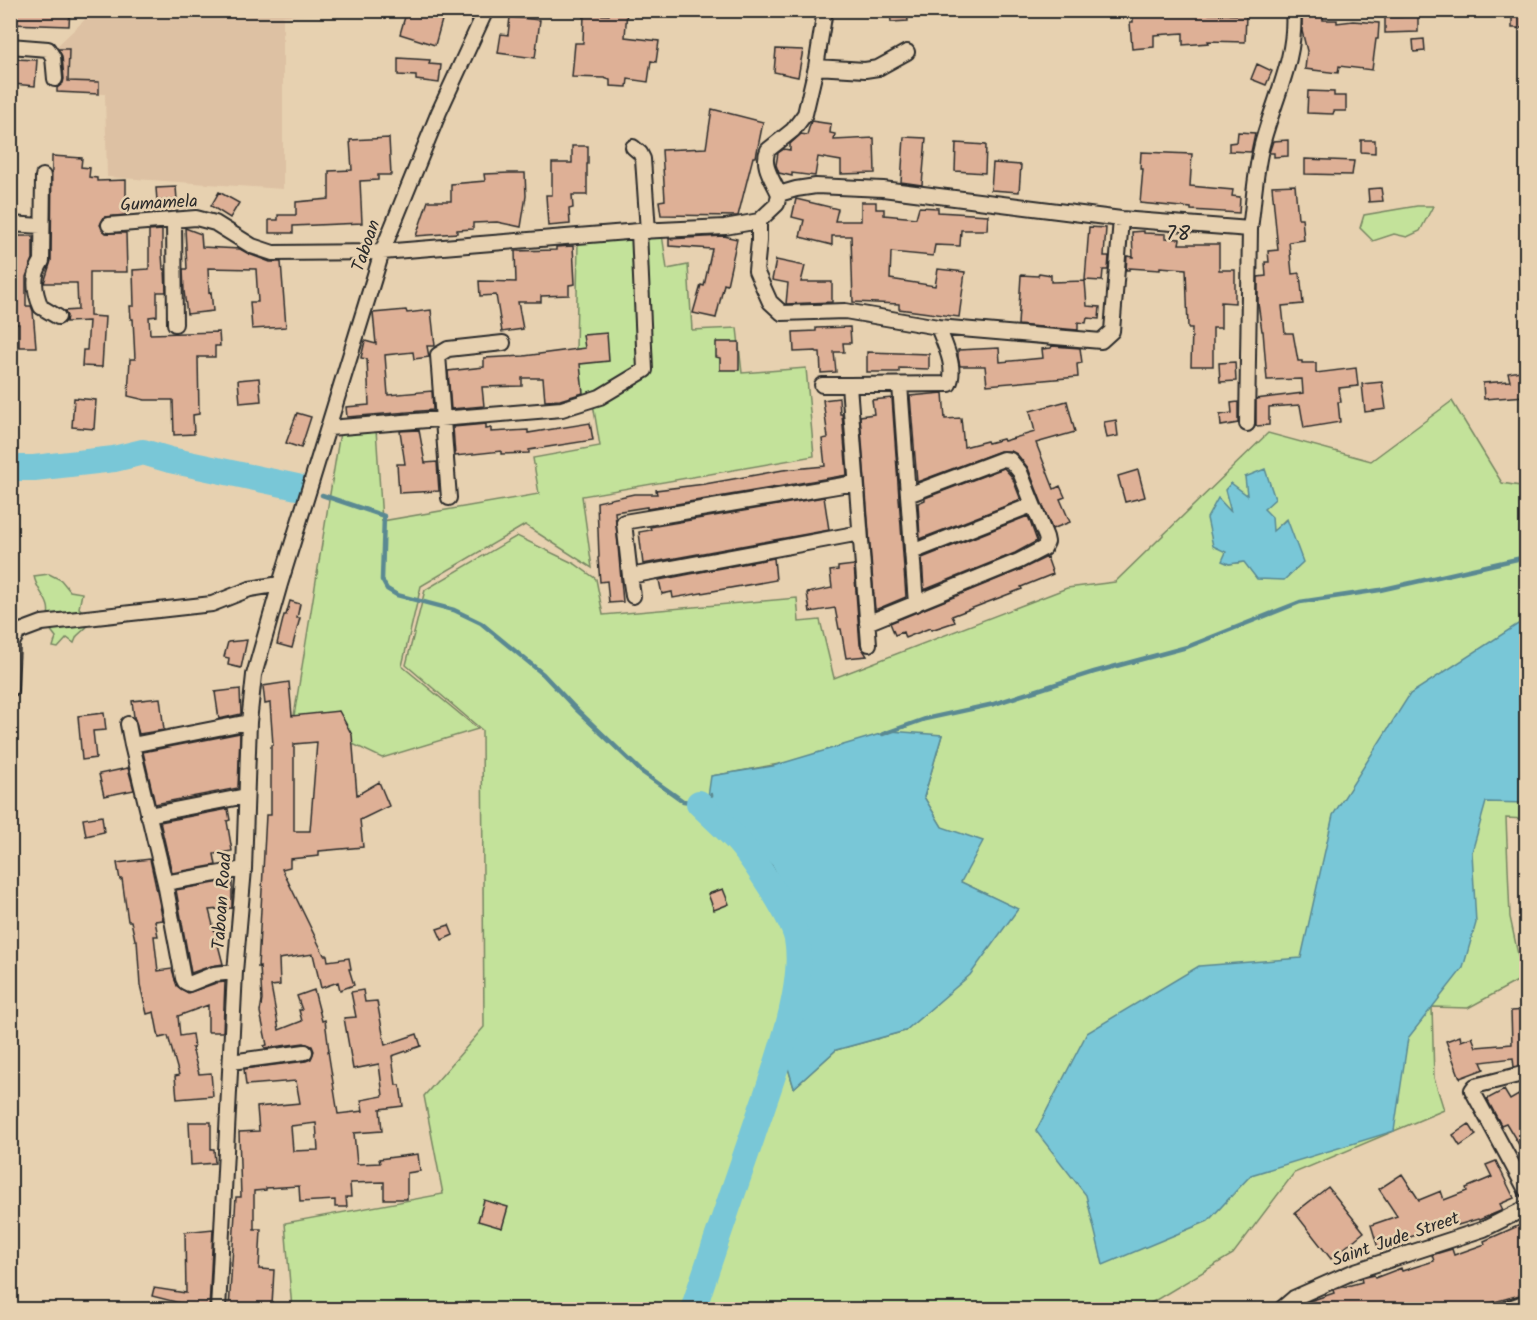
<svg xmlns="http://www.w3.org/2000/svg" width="1537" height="1320" font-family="Kalam,sans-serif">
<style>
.built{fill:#ddc1a3}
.green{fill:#c3e29a;stroke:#778662;stroke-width:1.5;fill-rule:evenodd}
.water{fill:#79c7d7;stroke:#5a8992;stroke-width:1.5}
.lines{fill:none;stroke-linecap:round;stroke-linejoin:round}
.stream{stroke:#5a8992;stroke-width:4.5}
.river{stroke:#79c7d7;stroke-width:26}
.building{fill:#deb096;stroke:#2b2b2b;stroke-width:1.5;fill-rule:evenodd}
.minor-casing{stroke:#2b2b2b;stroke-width:18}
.minor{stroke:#e7d1b0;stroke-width:14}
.labels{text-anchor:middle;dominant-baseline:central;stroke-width:5;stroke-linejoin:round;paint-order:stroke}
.street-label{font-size:18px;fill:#2b2b2b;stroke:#e7d1b0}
.quarter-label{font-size:21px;letter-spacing:1.5px;fill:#2b2b2b;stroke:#e7d1b0}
</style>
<rect width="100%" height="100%" fill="#e7d1b0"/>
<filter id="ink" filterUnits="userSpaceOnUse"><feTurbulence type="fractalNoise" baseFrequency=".0167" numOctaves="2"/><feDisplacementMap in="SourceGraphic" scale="12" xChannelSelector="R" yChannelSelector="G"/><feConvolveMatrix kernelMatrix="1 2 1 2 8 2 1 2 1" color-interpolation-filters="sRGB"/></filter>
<g filter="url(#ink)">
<!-- built -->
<path class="built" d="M94,11H357L283,16V189L107,177L105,94L57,92V46Z"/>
<!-- green -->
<path class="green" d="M1417,206H1433L1420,231L1407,237L1394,234L1373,241L1360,228L1364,215Z
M662,234L667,269L688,265L692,330L737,328L742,373L806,368L814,456L582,496L592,568L525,525L421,586L402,666L478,729L382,758L294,716L342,420L376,429L382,521L539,494L533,458L600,446L593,404L575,407L578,241Z
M1452,401L1502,483L1526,487V819L1506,818L1510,917L1523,978L1468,1008L1432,1007L1434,1078L1444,1110L1294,1173L1233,1254L1141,1309H292L285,1223L443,1194L424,1096L484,1027L482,730L406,665L425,590L517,536L575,564L596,579L603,615L797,598L799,622L820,620L834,678L1067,588L1115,582L1268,433L1371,461ZM1247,496L1273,532L1286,519L1244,562L1229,564L1226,552L1231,513ZM942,735L924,797L942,827L961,882L1017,909L905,1031L836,1050L794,1088L780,1041L804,935L773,867L712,776Z
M49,574L61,580L70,591L82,593L79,608L87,615L89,625L77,636L74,643L67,638L58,648L53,647L56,637L46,624C55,600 38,597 34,576Z"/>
<!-- water -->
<path class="water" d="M1265,469L1275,499L1264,509L1272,517L1273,531L1287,519L1303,562L1284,580L1257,579L1244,562L1229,564L1222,561L1226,552L1213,546L1207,518L1218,498L1231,512L1225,490L1231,483L1247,495L1245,477Z
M1518,624H1526V803L1486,802L1472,852L1476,923L1463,968L1408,1038L1394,1131L1251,1175L1208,1221L1103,1265L1086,1195L1036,1131L1087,1033L1199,966L1301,958L1333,815L1410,694Z
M890,731L942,735L924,797L942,827L983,841L961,882L1018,909L970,975L905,1031L836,1050L794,1088L780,1041L804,935L773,867L708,797L711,776L773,766Z"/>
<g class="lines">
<!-- stream -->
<path class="stream" d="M322,495L384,516L382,580L387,589L397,595L454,610L481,623L543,674L574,707L642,772L683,801L699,803L711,795
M883,734L925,719L994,704L1094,672L1187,647L1300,602L1380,590L1526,557"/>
<!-- river -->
<path class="river" d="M10,468H34L114,459L143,452L170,460L297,487
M693,1310C712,1252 732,1195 752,1137C769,1085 807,992 797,939C792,916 752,856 735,838C724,826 711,815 699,803"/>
</g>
<!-- building -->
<path class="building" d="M10,10H70L69,26L10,24Z
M407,10L442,20L435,45L400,34Z
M610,10H627L625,37L659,41L656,62L651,61L648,82L628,79L627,87L610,86V80L604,78L572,77L575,43H583L584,14L609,15Z
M890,10H907L908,21L891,22Z
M1133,10H1209V14L1246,15L1245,42L1208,41L1209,43L1183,45V33L1154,35V47L1132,49L1130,22H1133Z
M1302,10H1324L1323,20H1337V23L1353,21L1379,23L1378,39H1376L1372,70L1339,66L1338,73L1305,69L1307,51L1302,31Z
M1512,10H1524L1523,28H1512Z
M1402,15H1418V32L1385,33V17H1402Z
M510,17L540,20L535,58L498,53L501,34L508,35Z
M1424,39L1425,51L1414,52L1413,40Z
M58,49H69L68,81L99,82V94L57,92V88L63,83L64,79L62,56Z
M776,49L803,50L798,77L774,72Z
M398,58L430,60L429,64L441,65L439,83L416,80V76L398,75Z
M15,59L37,60L35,86L13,84Z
M1257,64L1272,71L1266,85L1251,79Z
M1308,91L1334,92V96H1346V111H1334L1333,114L1307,113Z
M712,109L763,122L756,157H753L738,216L661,215L659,201L665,200L662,150L706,148Z
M811,121L831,124L830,133L835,134L834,140L874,138L875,173L841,174V161L818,157L815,176L792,173V176L779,173L776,165L778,153L784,149L790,150V144L801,134L807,135Z
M1238,132L1255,133L1251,152L1229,151V143L1237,142Z
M904,137L926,138L922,185L901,182Z
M389,138L391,175H378V180L360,181L362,223L293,226V233H269V220H278V215H296V202L329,199V171L352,170L350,140Z
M1288,140V156L1274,157V153H1269L1273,141Z
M1361,140H1375V153L1361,152Z
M956,143L986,145L985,173L955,171Z
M572,146H588V164H587V195H572L573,208L569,209L570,224L548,226L546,195H552V163H572Z
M1141,152L1192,154L1190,186L1233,190L1232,196L1240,197L1239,213L1191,210V208L1140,203L1143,169H1140Z
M52,156L82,158L81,167L90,168L89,177L97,178V181L126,180V215L104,217L100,225L106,233H126L127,272H90V316L105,317L102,367L82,366L83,350H87L89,321L66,322L67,316L64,311L78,310L77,283H44L51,261Z
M1305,159L1354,161L1352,175L1305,174Z
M993,163L1021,165L1019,192L991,190Z
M510,173H525L526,196L521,227L497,222L473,223V229L457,230V233L416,236L428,201H451V184L485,181L484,174Z
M1295,185L1298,218H1302L1304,240L1289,242L1292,274L1300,273L1303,304L1282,306L1285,333H1293L1298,361H1302V363H1316V373L1356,368L1358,386L1339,388L1341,402H1338L1340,422L1304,428L1300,405L1269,407V425L1256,426V399L1303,393L1302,379L1267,380L1263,331H1262L1258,303V277L1266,276L1265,262H1269L1268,251L1278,250L1272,186Z
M176,187L177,200L157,201L156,188Z
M1381,188L1383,201L1369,202L1368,189Z
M219,192L239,203L230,218L211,206Z
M796,199L838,209L835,221H861V202H876V209H884V215L916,218L919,207L938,208V212L988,215L987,230H961L960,246L935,245L933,256L891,252L890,279L935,286L938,269L965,272L959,317L899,309V304L853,302L851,236H832V245L800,237L804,220L792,217Z
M1089,227L1106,228L1104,256H1109L1108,270H1103L1102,281L1085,280Z
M185,228L201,234L202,247L240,249L249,254L270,262H281L286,327L252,329L250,302H258L256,269L208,268L209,293L211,292L213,311L187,314L184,291L183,269H187Z
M162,230V254L163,269H165L166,292H157V316L149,317L150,334L219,332L220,346H215V357H198L199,414L193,415L194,434L174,435L173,400H145L128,396L130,359H135L133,319H131L130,306H134L133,270L149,269V231Z
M1144,231V233L1166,234V238L1180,239L1179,244H1219V270H1235V303L1221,302V328H1213V366H1191L1192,328H1188L1186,269L1160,267V270L1129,268V270H1126L1127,256L1133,257L1132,232Z
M10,236H33V259L26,277V306H31L33,311L36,347H19V324H11Z
M724,236L737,239L727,285L724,284L716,318L693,313L701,285L704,286L712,249L669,246V239Z
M573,246L575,284L569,285V295L541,296V302H518L523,329L502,332L496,295L480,296L479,281L516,282L515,251L556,250V247Z
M776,260L805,266L801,282H832V302L786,304L788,283L772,280Z
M1039,273L1051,275V282L1085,281L1087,306L1100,307L1099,319L1087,318L1086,323L1078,322V330L1018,325L1021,275L1038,276Z
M406,310L407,313L431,310L435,346H427L429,357L414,359L413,352L385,355L388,395L432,391L433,410L347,417L346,407L369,405L367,359L361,358L365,341L376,344L373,313Z
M850,327L851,343H843L844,352H834L836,372L821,373L820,352H817L816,351L794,352L793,332L816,331V328Z
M607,333L609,361L580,364L583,393L560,400L545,401L543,378H522V386L482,387L484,406L451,409L448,371L484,367V358L524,356L585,348L583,335Z
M716,342H739V370H720V358L716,357Z
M1052,346L1080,348L1082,363L1077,364L1078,377L987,385L985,366H960L958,357V350L999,348L1000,362L1043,358L1042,349L1051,348Z
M867,352L929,354V369L899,368V372H867Z
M1235,362L1236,381L1220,382L1219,363Z
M1527,370L1526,396L1484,399L1483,383L1510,381L1508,373Z
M259,378L261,401L240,403L238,380Z
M1382,382L1386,409L1365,412L1362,384Z
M943,393L945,419L961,418L964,447L987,441L988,443L1003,439L1004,441L1035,432L1030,411L1067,401L1075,432L1036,443L1054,489L1060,486L1065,497L1060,499L1070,522L1052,529L1028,468L1017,454L1011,451H1000L917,482L910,396Z
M74,398L96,400L94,429L72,427Z
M839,398L840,414H842L847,475L647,509V507L615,512L623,602L609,603L607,581L600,582L598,558L599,557L597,502L634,494H657L656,490L705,484L783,470L825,466L822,439L828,438L823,400Z
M892,398L906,597L875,610L860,416L874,414L872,400Z
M1238,402V423L1221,426L1220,415L1232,413L1231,403Z
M297,413L311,417L301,448L286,443Z
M1116,420L1118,436L1107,438L1104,422Z
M590,423L593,440L529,450V453L501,454V451L455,456L453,427L486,424V429L491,428V432L528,430V433Z
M419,430L425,463L437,462L439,491L399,493L397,464H405L400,431Z
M1004,468L1012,477L1021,500L920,539L918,503L925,500V498Z
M1138,470L1145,497L1125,502L1118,476Z
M824,497L829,530L643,564L639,532L651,530L650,527Z
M1028,516L1037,541L1015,553L924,590L922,558Z
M1047,557L1053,574L1021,587L1022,589L952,616L955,622L931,630L930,628L905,638L903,632L895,635L890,623L1022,569Z
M774,558L776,580L673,598L672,592L662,594L659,580Z
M854,565L860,645L867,656L846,658L841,629H839L835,608L810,612L807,593L832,588L830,571L838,570V567Z
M290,601L300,604L297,618H300L292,648L277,644L284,615H286Z
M247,640L241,668L228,665L229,658L224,657L228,642Z
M289,682L292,716L339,711L352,735L357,795L379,782L389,806L360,820L363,847L319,851V856L290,859V867L282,869L324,955H327L328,961L349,958L351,969H349L354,985L340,990L338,982L321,988L313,954L279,959L280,985L271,986L279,1030L302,1021L299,1010H302L297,996L314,990L322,1021L325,1020L329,1051H328L338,1114L363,1111L361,1100L383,1096L379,1064L353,1069L344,1018L356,1017L351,992L363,990L365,1002L377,1001L385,1045L417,1034L421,1046L392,1056L396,1085H400L403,1106L380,1109L382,1131L354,1133L357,1164L380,1163L379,1159L418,1154L420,1171L407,1173V1199H384V1182L350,1183L351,1197H346L347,1207H335V1200L300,1202L299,1186L266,1188V1190L254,1191V1229H261L259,1269L274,1270L272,1305L252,1304V1310H229L236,1197H241L239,1132L259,1131L257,1107L300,1103L296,1081L246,1085L244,1069L306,1061L311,1059L314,1051L312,1046L304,1043L265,1048L264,1046L267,1045L260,1012L262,1000L260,966L258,967L262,890L266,815H271V745H273L270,703L265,704L263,686ZM317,742L310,831H294V744ZM316,1123L318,1150L293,1151L291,1126Z
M240,689L241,714L219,719L215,692Z
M160,698L164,730L139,734L134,717L132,701Z
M104,713L106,730L93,731L96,758L82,760L78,716Z
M240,733L238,788L155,804L143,752Z
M128,768L134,790L104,796L99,774Z
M228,809L230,820L227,821L232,851L214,854L216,865L172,873L160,822Z
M102,816L104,832L86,836L83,819Z
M150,859L163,920L155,921L158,936H154L158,971L172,969L177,986L188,993L216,983L225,982L223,1032H208V1005L178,1016L180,1036L192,1034L194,1048H192L199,1074L211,1073L213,1096L177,1099L175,1076L179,1075L168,1036L159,1038L154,1012L147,1014L140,985L137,940H135L131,921H128L122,879L120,880L117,863Z
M232,880V908L209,910L223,964L211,966L191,973L176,890Z
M723,889L729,904L714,910L708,894Z
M449,925L453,935L442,940L437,929Z
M1527,1010V1064L1514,1067L1513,1058L1481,1062L1484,1069L1460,1078L1446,1041L1460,1036L1461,1041L1472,1037L1476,1047L1512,1044L1511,1011Z
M1504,1090L1510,1100L1527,1090V1158L1506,1123L1501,1125L1487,1099Z
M189,1122H211V1149H214L215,1163L191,1165Z
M1469,1124L1476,1135L1460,1146L1453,1135Z
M1496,1161L1514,1198L1500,1204L1503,1210L1479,1220L1478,1219L1458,1225L1457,1221L1378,1248L1371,1225L1397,1216L1379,1189L1402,1174L1419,1200L1441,1191L1444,1200L1467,1191L1466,1188L1492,1177L1486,1165Z
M1328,1187L1364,1232L1331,1259L1295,1213Z
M484,1200L508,1207L502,1228L478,1221Z
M1527,1222V1293L1465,1310H1294L1304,1303L1334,1293L1333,1290L1336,1289L1362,1282L1361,1278L1374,1275L1375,1278L1401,1268L1402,1271L1434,1261L1432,1255L1452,1249L1454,1255L1485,1244L1484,1241Z
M213,1229L209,1310H183L184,1304L152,1296L154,1288L186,1293L185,1232Z"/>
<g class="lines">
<defs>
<path id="minor" d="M10,46L48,49L53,57L55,79
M816,67L865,70L878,68L907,52
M633,147L640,153L643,159L648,231
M43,176L42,261C32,276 34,291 41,307L58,317
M779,194C773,180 761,165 768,150L793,130L805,114L816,67L825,10
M174,221L175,324
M759,221V241L756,271L770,302L782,313L845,311L938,327L1101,341L1112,331L1121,219
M10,224L41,226
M109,225L196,218L215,223L252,246L273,253L382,252L639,231L725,227L759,221L777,204L779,194L796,189L816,186L883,189L1121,219L1250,229L1247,424
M1250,229C1254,201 1255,169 1263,141C1275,97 1297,57 1293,10
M822,385H849
M900,385L916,604
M329,428L562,409L600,397L645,370L639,231
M855,483L624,522L630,576L860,533
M449,498L438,355L448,349L503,343
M912,552L1032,505
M630,576L633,596
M867,623L1019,561L1044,548L1047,542L1046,537L1020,472L1010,460L1003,459L908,495
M869,644L849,385L949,384C957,368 944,343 938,327
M10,690L12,643L18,632L42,623L212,604L250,589L280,584
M128,724L132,745
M148,815L246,796
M165,883L244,869
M235,972L214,974L189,984L185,982L183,978L165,883L132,745L249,722
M231,1062L305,1052
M1526,1073L1475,1086L1472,1090L1526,1190
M218,1310L235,972L244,869L249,722L254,675L280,584L382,252L439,112L486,10
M1280,1310L1294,1298L1355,1271L1484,1229L1526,1208
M1504,1310L1526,1302"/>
</defs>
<!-- minor casing -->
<use href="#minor" class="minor-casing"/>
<!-- minor -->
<use href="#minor" class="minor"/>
</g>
</g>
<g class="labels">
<!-- street labels -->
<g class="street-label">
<text transform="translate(159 204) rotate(-3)">Gumamela</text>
<text transform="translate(367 246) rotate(-71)">Taboan</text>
<text transform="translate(223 901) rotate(-86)">Taboan Road</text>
<text transform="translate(1396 1240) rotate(-19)">Saint Jude Street</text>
</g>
<!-- quarter labels -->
<g class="quarter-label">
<text x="1179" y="234">78</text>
</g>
</g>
<!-- margin -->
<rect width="1537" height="1320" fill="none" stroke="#e7d1b0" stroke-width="36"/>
<rect x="18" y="18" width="1501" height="1284" fill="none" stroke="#2b2b2b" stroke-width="2" filter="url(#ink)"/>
</svg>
